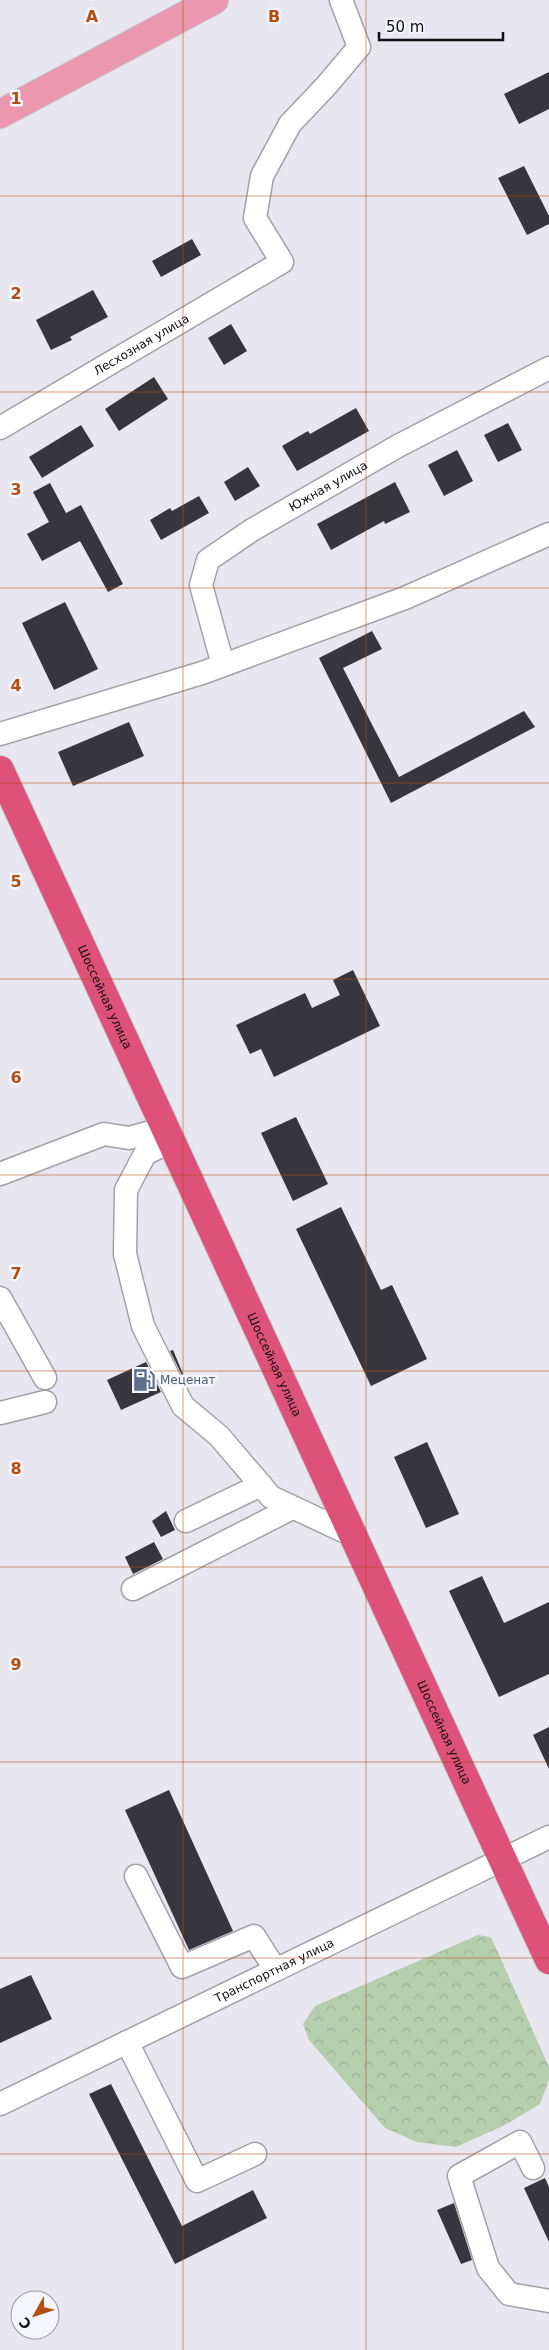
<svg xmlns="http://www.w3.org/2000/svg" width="549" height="2350" font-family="'DejaVu Sans',sans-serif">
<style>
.forest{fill:url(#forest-crowns)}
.building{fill:#37363c}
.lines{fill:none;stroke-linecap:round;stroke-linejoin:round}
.minor-casing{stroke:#a1a1a8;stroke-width:25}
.major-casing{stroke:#c5c5c6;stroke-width:30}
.highway-casing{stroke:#c5c5c6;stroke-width:30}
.minor{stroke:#fff;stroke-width:22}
.major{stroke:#eb97af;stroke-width:28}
.highway{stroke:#de517a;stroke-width:28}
.grid{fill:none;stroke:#b14f12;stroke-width:1;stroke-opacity:0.55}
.labels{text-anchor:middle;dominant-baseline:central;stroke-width:5;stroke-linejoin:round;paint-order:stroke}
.street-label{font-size:12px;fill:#0f0f12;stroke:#f5f5fc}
.service-label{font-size:12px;fill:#4e5e75;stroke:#f5f5fc;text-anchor:start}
.grid-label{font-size:16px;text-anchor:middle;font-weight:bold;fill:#b14f12;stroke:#f5f5fc;stroke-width:5;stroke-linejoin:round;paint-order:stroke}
</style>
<defs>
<pattern id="forest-crowns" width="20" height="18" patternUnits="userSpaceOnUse" patternTransform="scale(1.25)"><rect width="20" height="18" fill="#b5ceae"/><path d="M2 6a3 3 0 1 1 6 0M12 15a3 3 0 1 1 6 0" fill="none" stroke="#9ab095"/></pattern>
</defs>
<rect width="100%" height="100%" fill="#e8e7ef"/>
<!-- forest -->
<path class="forest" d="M478,1935L491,1937L549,2067V2080L540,2104L505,2125L456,2147L417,2142L385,2128L309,2040L303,2024L315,2006Z"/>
<!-- building -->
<path class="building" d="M549,72V109L519,124L504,94Z
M524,166L549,216V224L527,235L498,178Z
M192,239L201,255L161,277L152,261Z
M93,290L108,317L70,337L72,340L51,350L36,320Z
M231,324L247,351L224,365L208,338Z
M154,377L168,399L119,431L105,409Z
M356,408L369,431L297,471L282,446L308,431L310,434Z
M508,423L522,450L498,462L484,435Z
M81,425L94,446L42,478L29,457Z
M457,450L473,481L444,496L428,465Z
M248,467L260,486L235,501L224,482Z
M395,482L410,512L385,524L384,521L331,550L317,524Z
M50,483L66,513L81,505L123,584L108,592L80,541L42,561L27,534L49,522L33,492Z
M199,496L209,513L161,540L150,520L170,508L172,511Z
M65,602L98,669L54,690L22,623Z
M372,631L382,649L343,668L399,777L524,711L535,727L391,803L319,658Z
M129,722L144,756L73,786L58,752Z
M353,970L380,1026L274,1077L261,1049L250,1054L236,1025L305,993L312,1008L340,995L333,980Z
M296,1117L328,1184L293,1201L261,1133Z
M341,1207L381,1290L392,1285L427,1359L371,1386L296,1229Z
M173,1350L186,1381H185L170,1351Z
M146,1362L161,1392L121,1410L107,1380Z
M427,1442L459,1514L426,1528L394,1457Z
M166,1511L175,1530L161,1537L152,1521Z
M154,1542L163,1559L133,1574L125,1557Z
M482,1576L504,1623L549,1602V1674L499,1697L449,1591Z
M549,1727V1769L533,1735Z
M169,1790L233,1931L189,1950L125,1810Z
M31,1975L52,2019L0,2043V1989Z
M111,2084L182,2226L253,2190L267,2218L175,2264L89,2094Z
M545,2178L549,2187V2242L524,2188Z
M454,2203L472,2260L461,2264L437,2210Z"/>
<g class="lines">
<defs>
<g id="minor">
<path id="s1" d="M0,428L282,262L255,218L262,176L290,124L326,86L359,47L341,0"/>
<path id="s2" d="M223,665L201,585L208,560L252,530L398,446L549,368"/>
<path d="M0,734L202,673L405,598L549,534"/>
<path d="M171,1141L145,1154L126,1190L125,1254L143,1326L183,1406L219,1436L271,1497L352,1535"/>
<path d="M0,1174L104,1134L129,1138L165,1128"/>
<path d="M0,1298L45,1378"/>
<path d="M0,1413L45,1402"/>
<path d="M186,1521L261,1485"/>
<path d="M133,1589L292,1508"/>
<path d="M136,1876L182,1967L254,1936L275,1969"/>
<path d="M127,2042L197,2181L255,2154"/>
<path id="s3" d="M0,2104L549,1837"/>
<path d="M533,2168L520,2142L459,2176L488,2268L509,2294L549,2301"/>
</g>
<path id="major" d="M0,114L214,0"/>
<g id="highway">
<path id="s4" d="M0,770L549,1960"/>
</g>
</defs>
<!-- minor casing -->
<use href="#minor" class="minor-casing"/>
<!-- major casing -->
<use href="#major" class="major-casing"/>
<!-- highway casing -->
<use href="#highway" class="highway-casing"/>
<!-- minor -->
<use href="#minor" class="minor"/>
<!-- major -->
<use href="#major" class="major"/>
<!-- highway -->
<use href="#highway" class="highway"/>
</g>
<!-- grid -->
<path class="grid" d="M183,0V2350M366,0V2350M0,196H549M0,392H549M0,588H549M0,783H549M0,979H549M0,1175H549M0,1371H549M0,1567H549M0,1762H549M0,1958H549M0,2154H549"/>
<!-- icons -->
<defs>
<symbol id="fuel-bare" viewBox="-9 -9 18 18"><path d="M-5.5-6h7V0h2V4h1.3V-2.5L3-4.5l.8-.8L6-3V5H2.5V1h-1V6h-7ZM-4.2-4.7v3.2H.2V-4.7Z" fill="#5c6f8a" stroke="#f5f5fc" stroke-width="2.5" paint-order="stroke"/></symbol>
</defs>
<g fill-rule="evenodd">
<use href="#fuel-bare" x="128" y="1364" width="32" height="32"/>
</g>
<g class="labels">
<!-- street labels -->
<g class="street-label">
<text stroke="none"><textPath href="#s1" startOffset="164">Лесхозная улица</textPath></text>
<text stroke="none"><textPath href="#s2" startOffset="250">Южная улица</textPath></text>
<text stroke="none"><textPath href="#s4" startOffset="250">Шоссейная улица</textPath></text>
<text stroke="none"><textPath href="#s4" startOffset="655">Шоссейная улица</textPath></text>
<text stroke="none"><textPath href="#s4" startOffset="1060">Шоссейная улица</textPath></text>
<text stroke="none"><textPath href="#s3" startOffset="305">Транспортная улица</textPath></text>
</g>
<!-- service labels -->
<g class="service-label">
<text x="160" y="1380">Меценат</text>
</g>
</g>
<g class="grid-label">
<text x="92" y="22">A</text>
<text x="274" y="22">B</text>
<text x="16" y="104">1</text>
<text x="16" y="299">2</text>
<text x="16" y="495">3</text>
<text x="16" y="691">4</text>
<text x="16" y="887">5</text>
<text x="16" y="1083">6</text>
<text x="16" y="1279">7</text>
<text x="16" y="1474">8</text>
<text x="16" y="1670">9</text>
</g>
<!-- north arrow -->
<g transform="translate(35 2315) rotate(230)"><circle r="24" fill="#f5f5fc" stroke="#99999e"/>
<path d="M0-4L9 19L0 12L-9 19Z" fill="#b14f12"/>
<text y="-8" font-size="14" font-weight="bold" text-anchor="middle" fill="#0f0f12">С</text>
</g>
<!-- scale -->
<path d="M379 32v8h124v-8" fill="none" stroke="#0f0f12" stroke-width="2.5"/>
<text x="386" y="32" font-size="15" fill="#0f0f12" stroke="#f5f5fc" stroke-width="4" paint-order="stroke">50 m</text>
</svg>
